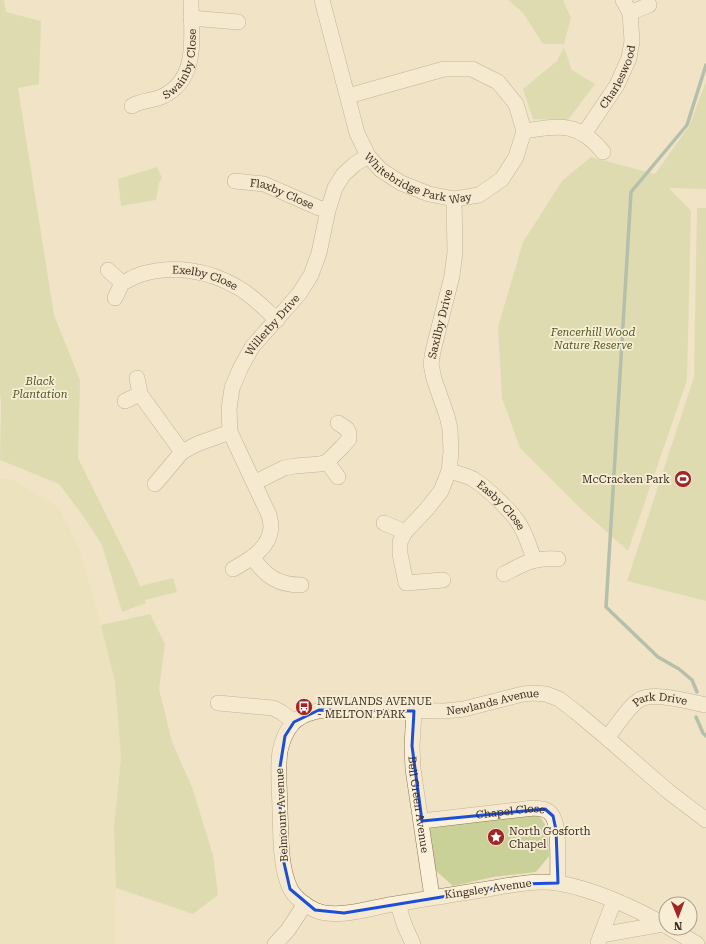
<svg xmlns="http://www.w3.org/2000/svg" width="706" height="944" font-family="'Roboto Serif',serif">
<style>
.farmland{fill:#e7dfb2}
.green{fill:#c9d098}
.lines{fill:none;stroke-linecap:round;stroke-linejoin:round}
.stream{stroke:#6d948a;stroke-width:3.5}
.minor-casing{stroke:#8e765a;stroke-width:16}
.minor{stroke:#fbf1da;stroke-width:15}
.marked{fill:none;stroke:#1d4ed8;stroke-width:3;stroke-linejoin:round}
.labels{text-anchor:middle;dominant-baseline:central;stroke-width:3.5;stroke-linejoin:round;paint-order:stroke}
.street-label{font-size:11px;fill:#3d2d1f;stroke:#f8eed6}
.park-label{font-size:11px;font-style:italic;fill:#4d5b24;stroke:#f8eed6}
.poi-label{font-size:11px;fill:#3d2d1f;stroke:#f8eed6;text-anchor:start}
</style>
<rect width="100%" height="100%" fill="#f1e4c6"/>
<!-- farmland -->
<path class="farmland" d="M0,478L11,479L59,508L80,551L101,625L115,682L121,757L114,827L116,888L114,938L115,944H0Z"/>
<!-- green -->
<path class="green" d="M0,0H4L6,12L41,21L39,84L18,88L54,315L80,380L78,458L133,569L140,586L173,578L177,592L145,600L146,603L122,612L102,545L81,513L59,484L0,460L1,404L0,394Z
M508,0H563L571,18L564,44H543L523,13Z
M564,47L572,70L595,84L568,120L533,119L523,89L557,61Z
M706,82V189L669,188L691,211L687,380L628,551L580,508L520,448L502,398L498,327L523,242L562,181L591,157L655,174L689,126Z
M157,167L162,178L159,183L156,200L121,206L118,179Z
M697,208H706V601L627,581L694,377Z
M150,614L165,644L159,689L172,742L192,787L213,855L218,895L193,914L116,888L114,827L121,757L115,682L101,625Z
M530,812L541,818L547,828L549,856L536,872L493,877L453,886L434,869L429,828Z"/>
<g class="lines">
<!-- stream -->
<path class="stream" d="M697,692L692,680L679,669L658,657L606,607L631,192L687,125L706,65
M696,717L703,733L706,736"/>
<defs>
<g id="minor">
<path id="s1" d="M322,0L357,133L368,156L381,170L401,183L429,194L454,199L479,195L502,179L516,157L524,131L516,104L498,82L472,69H444L348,96"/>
<path d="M630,13L649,5"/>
<path d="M191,18L238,22"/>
<path id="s2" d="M132,106C141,100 152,101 161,97C200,80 191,35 191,0"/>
<path d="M524,131C559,126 578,121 603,152"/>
<path id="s3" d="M584,134L617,85L629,58L632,41L630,13L623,0"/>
<path id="s4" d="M235,181L264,184L319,208L328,210"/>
<path d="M108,270L122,283"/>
<path id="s5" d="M115,298L122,283C129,280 135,276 142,274C174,265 208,270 237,287C252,295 264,308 277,320"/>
<path d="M137,378L140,394"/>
<path d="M125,401L140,394L182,452"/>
<path d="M327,462L338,477"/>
<path id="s6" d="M449,471C457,473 465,475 473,479C486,487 514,513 521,527C527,537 530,549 534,559"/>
<path d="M254,483L284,468L295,466L320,464L327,462L342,447L349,439V433L347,429L338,423"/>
<path d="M155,484L182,452L197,444L230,432"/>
<path d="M384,523L405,532"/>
<path d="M252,557C266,576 277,585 301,585"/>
<path id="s7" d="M233,569C249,560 269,549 271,528C271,524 270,519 269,515L230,432L229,409L232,388L240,369L252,347L299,294L311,275L319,253L328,210L335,188L343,175L355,164L368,156"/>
<path d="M504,574C525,563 534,557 558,559"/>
<path id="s8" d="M443,580L406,583L400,554V542L405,532L426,510L441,491L449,471L451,452L450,429L447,416L434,379L431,364L433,351L452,276L455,252L454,199"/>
<path d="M218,703L273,708L281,712L294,722"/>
<path id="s9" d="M414,711L412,746L413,769L432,897"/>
<path id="s10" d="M607,738C616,727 628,707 639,700C654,691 689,702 706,705"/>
<path id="s11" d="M422,821L534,808C542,809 549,809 553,817C560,829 557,868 558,883"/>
<path d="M398,904L404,924L413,944"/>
<path id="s12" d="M666,926C636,908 593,889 558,883C534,880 511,885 488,889C454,894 421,900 388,905C367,909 335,919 315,910C306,906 294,897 290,888C280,867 281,836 280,812C280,792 277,771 280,751C282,741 286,731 293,723C304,712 321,710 336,709L445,711L464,709L523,694L533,693L546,694L559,699L576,712L607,738L669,792L706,820"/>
<path d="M670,928L697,944"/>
<path d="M601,935L663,924"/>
<path d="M598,943L614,901"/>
<path d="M275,944L288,930L305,904"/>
</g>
</defs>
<!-- minor casing -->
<use href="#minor" class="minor-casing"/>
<!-- minor -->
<use href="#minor" class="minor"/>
</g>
<!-- marked area -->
<path d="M0 0H706V944H0ZM319,710L414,711L412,746L422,821L545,809L553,816L556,830L558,883L520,884L344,913L315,910L290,889L282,854L279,773L285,736L294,722Z" fill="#f1e4c6" fill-opacity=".55" fill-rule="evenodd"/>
<path class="marked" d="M319,710L414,711L412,746L422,821L545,809L553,816L556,830L558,883L520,884L344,913L315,910L290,889L282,854L279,773L285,736L294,722Z"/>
<!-- icons -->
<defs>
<symbol id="stadium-disc" viewBox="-11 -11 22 22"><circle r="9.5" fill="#a12626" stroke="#f8eed6"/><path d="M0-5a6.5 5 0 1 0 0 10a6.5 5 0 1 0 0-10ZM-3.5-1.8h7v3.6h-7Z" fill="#fff"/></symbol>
<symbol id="bus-disc" viewBox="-11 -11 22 22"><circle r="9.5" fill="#a12626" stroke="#f8eed6"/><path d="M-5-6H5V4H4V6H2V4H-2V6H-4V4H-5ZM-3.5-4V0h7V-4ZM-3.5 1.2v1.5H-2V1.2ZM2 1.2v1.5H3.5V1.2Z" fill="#fff"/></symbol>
<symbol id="sight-disc" viewBox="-11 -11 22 22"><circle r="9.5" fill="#a12626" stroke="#f8eed6"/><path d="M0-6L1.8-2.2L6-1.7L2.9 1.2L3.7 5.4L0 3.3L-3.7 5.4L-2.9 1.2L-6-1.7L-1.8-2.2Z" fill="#fff"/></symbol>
</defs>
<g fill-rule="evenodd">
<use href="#stadium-disc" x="673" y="469" width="20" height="20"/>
<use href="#bus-disc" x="294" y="697" width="20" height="20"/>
<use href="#sight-disc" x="486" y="827" width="20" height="20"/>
</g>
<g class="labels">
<!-- street labels -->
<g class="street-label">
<text stroke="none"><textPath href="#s2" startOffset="72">Swainby Close</textPath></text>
<text stroke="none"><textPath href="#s3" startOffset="67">Charleswood</textPath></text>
<text stroke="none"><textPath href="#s1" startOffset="220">Whitebridge Park Way</textPath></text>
<text stroke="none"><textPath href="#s4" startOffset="49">Flaxby Close</textPath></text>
<text stroke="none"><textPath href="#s5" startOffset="103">Exelby Close</textPath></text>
<text stroke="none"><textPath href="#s8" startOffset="317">Saxilby Drive</textPath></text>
<text stroke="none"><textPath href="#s7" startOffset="283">Willerby Drive</textPath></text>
<text stroke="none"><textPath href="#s6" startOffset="64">Easby Close</textPath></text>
<text stroke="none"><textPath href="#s12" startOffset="770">Newlands Avenue</textPath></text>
<text stroke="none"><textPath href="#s10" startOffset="71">Park Drive</textPath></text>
<text stroke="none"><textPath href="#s9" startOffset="94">Bell Green Avenue</textPath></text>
<text stroke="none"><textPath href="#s11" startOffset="89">Chapel Close</textPath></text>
<text transform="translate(282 815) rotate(-93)">Belmount Avenue</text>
<text transform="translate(488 889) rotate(-8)">Kingsley Avenue</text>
</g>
<!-- park labels -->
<g class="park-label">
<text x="593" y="332">Fencerhill Wood<tspan x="593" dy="13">Nature Reserve</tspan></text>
<text x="40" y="381">Black<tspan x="40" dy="13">Plantation</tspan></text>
</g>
<!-- poi labels -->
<g class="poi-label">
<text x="670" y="479" text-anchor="end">McCracken Park</text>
<text x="317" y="701">NEWLANDS AVENUE<tspan x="317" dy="13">- MELTON PARK</tspan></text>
<text x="509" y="831">North Gosforth<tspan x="509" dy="13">Chapel</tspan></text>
</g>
</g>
<!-- north arrow -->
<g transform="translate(678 916) rotate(179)"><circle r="19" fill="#f8eed6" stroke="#ada18d"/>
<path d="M0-3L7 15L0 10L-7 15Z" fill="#a12626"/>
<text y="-6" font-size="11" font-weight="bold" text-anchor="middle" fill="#3d2d1f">N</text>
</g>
</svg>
